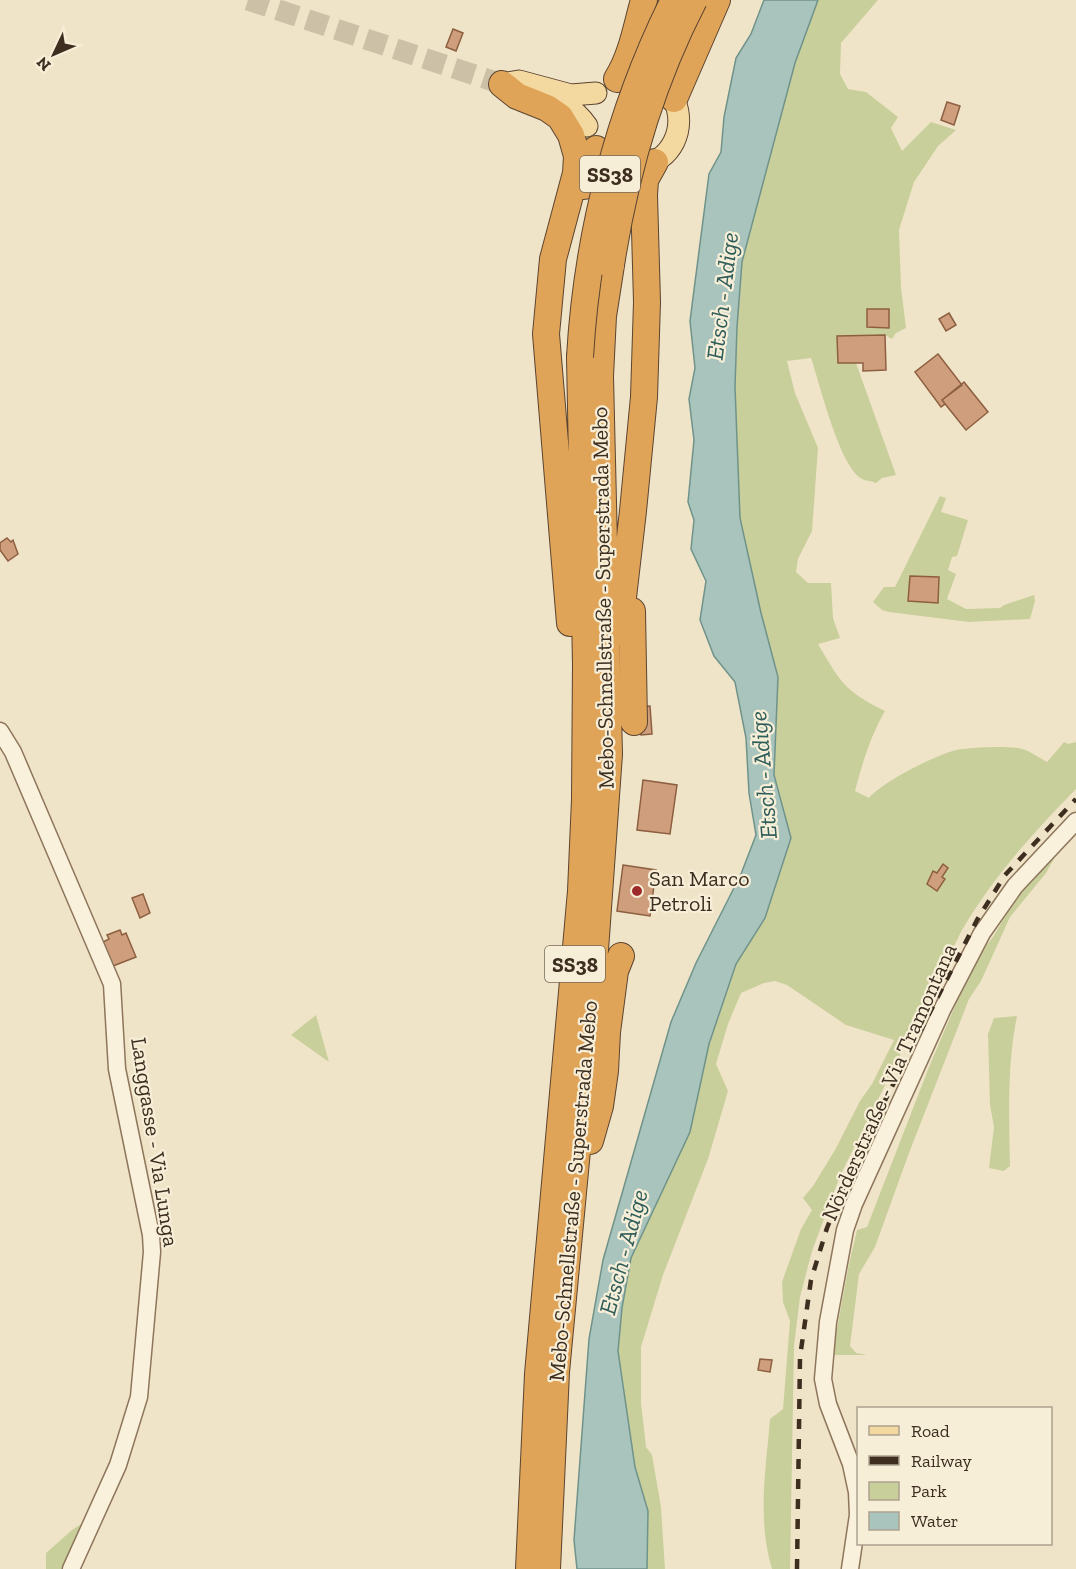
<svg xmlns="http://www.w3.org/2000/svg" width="1076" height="1569" font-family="'Zilla Slab',serif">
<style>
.green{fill:#c9cf9b}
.water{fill:#a9c4bc;stroke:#6f938a;stroke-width:1.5}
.building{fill:#cf9f7d;stroke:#8d5f41;stroke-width:1.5}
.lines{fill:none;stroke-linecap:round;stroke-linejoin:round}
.major-tunnel{stroke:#ccc0a6;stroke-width:21;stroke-dasharray:21 10;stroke-linecap:butt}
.minor-casing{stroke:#8d765c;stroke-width:19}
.major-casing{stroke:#5b4430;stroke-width:23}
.highway-casing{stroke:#5b4430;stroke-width:28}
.minor{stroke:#faf1dc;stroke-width:16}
.major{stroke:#f3d9a0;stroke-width:21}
.highway{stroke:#e0a458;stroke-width:26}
.rail{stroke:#3d2e20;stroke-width:4.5;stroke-dasharray:10 10;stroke-linecap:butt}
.highway-bridge-casing{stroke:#5b4430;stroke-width:28;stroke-linecap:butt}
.highway-bridge{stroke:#e0a458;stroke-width:26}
.poi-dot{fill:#9e2a2b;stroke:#f7eed8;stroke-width:2}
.labels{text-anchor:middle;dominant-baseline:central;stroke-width:4.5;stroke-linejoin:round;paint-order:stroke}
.shield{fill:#f7eed8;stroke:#756857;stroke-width:1.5}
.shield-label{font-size:21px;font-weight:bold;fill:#3d2e20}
.street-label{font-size:22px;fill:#3d2e20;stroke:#f7eed8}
.poi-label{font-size:22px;fill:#3d2e20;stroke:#f7eed8;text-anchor:start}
.water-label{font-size:24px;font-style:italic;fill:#2f5d5a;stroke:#f7eed8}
</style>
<rect width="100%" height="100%" fill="#f0e4c8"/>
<!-- green -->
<path class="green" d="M818,0H878L841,43L840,74L848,89L866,92L898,117L891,128L902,151L931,122L956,130L938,146L914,182L899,230L901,287L906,328L896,333L892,339L885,335L838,336L856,363L896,475L882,478L876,483C872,481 866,481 862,479C839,466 820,384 811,358L787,361L795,393L818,448L812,531L798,559L796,572L808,583H831L833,618L840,638L818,644C840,681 844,691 885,711C871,735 862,764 855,791L869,798C882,782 942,751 962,749C978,747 1002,746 1018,748C1027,749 1038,757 1047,762L1064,742L1068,744L1076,742V789C1033,833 993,877 962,930L840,1176L812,1251L800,1297L794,1346L790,1569H772C757,1520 766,1469 770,1419L783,1409L790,1321L783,1302L782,1282L801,1229L812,1210L803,1198L813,1186L835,1150L860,1101L872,1084L894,1040L846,1025L787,985L775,981L764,983L741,993L728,1024L716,1064L728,1091L708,1159L663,1275L641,1347V1403L646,1447L652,1455L661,1507L665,1569H647L648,1511L635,1467L618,1351L622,1308L631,1258L690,1132L709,1044L736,964L765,918L791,838L774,775L778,677L761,613L740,518L735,387L737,327L742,262L795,63Z
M940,496L946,498L941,512L968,520L957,556L952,557L948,570L956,574L947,599L966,609L1000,608L1004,605L1034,595L1035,601L1030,619L969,622L889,612L882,610L873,602L884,587H895Z
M1059,850L1046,873L1010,917L981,981L969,999L909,1153L875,1247L859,1274L850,1346L856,1353L867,1355H832L849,1264L857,1230L867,1227L929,1067L975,959L993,937L1006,915L1024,889L1043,865Z
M316,1015L329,1062L291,1035Z
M1017,1016C1007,1065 1009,1116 1010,1166L1004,1171L989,1168L994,1127L990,1105L988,1034L994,1018Z
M89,1519L71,1569H46V1553L72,1530Z"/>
<!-- water -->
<path class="water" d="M764,0H818L795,63L742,262L737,327L735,387L740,518L761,613L778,677L774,775L791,838L765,918L736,964L709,1044L690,1132L631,1258L622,1308L618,1351L635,1467L648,1511L647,1569H577L574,1540L589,1339L603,1260L671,1022L696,963L741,874L756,835L749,793L746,738L735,682L714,656L700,620L706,581L691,549L694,520L688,502L694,440L689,399L695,368L690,321L709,174L721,152L724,117L736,58L751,34Z"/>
<!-- building -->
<path class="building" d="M453,29L463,33L456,51L446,47Z
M947,102L960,106L954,125L941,120Z
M867,309H889V328L867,327Z
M949,313L956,325L946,331L939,319Z
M885,335L886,370L863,371V363H838L837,336Z
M938,354L962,385L942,400L945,404L941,407L915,372Z
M964,382L988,412L966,430L942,400Z
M7,538L11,542L13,540L18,554L8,561L0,550V543Z
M910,576L939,577L938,603L908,601Z
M650,706L652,734L641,735L638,707Z
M643,780L677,785L670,834L637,830Z
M943,864L948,868L942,877L945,879L937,891L927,884L933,871L937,873Z
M623,865L656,870L650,916L617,911Z
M143,894L150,913L140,918L132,898Z
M120,930L122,935L126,933L136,957L113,966L103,942L109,939L107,935Z
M760,1359L772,1360L770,1372L758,1370Z"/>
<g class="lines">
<!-- major-tunnel -->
<path class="major-tunnel" d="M248,0L502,84"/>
<defs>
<path id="minor" d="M0,731L13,752L112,984L117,1069L151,1235L152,1252L139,1397L118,1465L71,1569
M850,1569L858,1515L857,1492L851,1464L828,1404L823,1379L828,1322L845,1230L854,1204L918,1063L943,1008L982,933L1015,886L1076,821"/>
<path id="major" d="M502,84L519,81L571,95L596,93
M536,95C560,102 572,105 587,126
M639,167C672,161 687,129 674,99"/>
<path id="highway" d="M617,79C632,55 636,28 644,0
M502,84L517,96L547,108L560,117L571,135L577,156L576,173L553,259L546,334L570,623
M674,99L717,0
M584,186L591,174L596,149
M632,611L634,722
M619,632L633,511L644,397L647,302L644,195L645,180L655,162
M590,1141L600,1106L605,1071L607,1032L615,971L621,956
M529,1569L538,1374L581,891L585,799L586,664L580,357
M547,1569L556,1372L592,992L609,754L600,376L603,316L611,265"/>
</defs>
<!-- minor casing -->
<use href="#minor" class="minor-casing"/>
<!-- major casing -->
<use href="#major" class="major-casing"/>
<!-- highway casing -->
<use href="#highway" class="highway-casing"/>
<!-- minor -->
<use href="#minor" class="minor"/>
<!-- major -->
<use href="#major" class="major"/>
<!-- highway -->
<use href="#highway" class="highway"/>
<!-- rail -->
<path class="rail" d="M797,1569L800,1357L811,1280L827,1228L848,1176L874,1122L977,920L1005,875L1076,799"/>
<defs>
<path id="highway-bridge" d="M611,265C625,173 651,83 694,0
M580,357C587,234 619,110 674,0"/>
</defs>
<!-- highway-bridge casing -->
<use href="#highway-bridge" class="highway-bridge-casing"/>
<!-- highway-bridge -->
<use href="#highway-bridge" class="highway-bridge"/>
</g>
<!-- markers -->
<circle class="poi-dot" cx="637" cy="891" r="6"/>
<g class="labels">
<!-- shield labels -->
<g class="shield">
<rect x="580" y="156" width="60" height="36" rx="4.5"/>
<rect x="545" y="946" width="60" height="36" rx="4.5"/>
</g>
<g class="shield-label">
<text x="610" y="174">SS38</text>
<text x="575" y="964">SS38</text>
</g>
<!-- street labels -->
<g class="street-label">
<text transform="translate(603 598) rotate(-91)">Mebo-Schnellstraße - Superstrada Mebo</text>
<text transform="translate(889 1082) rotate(-66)">Nörderstraße - Via Tramontana</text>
<text transform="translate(155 1142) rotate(81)">Langgasse - Via Lunga</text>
<text transform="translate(573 1191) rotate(-85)">Mebo-Schnellstraße - Superstrada Mebo</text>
</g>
<!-- poi labels -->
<g class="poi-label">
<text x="649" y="878">San Marco<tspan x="649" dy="25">Petroli</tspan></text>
</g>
<!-- water labels -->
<g class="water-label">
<text transform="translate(722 296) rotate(-83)">Etsch - Adige</text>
<text transform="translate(763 775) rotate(-95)">Etsch - Adige</text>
<text transform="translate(623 1252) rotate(-75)">Etsch - Adige</text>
</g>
</g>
<!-- legend -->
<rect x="857" y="1407" width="195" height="138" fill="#f7eed8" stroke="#ada18e" stroke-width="1.5"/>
<rect x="869" y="1426" width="30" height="9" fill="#f3d9a0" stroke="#ada18e" stroke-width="1.5"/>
<text x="911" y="1437" font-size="18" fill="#3d2e20">Road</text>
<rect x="869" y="1456" width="30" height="9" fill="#3d2e20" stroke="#ada18e" stroke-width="1.5"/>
<text x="911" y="1467" font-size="18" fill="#3d2e20">Railway</text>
<rect x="869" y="1482" width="30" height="18" fill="#c9cf9b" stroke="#ada18e" stroke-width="1.5"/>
<text x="911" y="1497" font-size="18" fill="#3d2e20">Park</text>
<rect x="869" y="1512" width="30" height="18" fill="#a9c4bc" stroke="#ada18e" stroke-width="1.5"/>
<text x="911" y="1527" font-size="18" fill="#3d2e20">Water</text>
<!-- north arrow -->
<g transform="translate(54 54) rotate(226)" stroke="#f7eed8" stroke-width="4.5" paint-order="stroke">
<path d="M0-4.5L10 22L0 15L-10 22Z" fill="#3d2e20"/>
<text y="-9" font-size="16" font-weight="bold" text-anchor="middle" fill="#3d2e20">N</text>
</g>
</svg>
